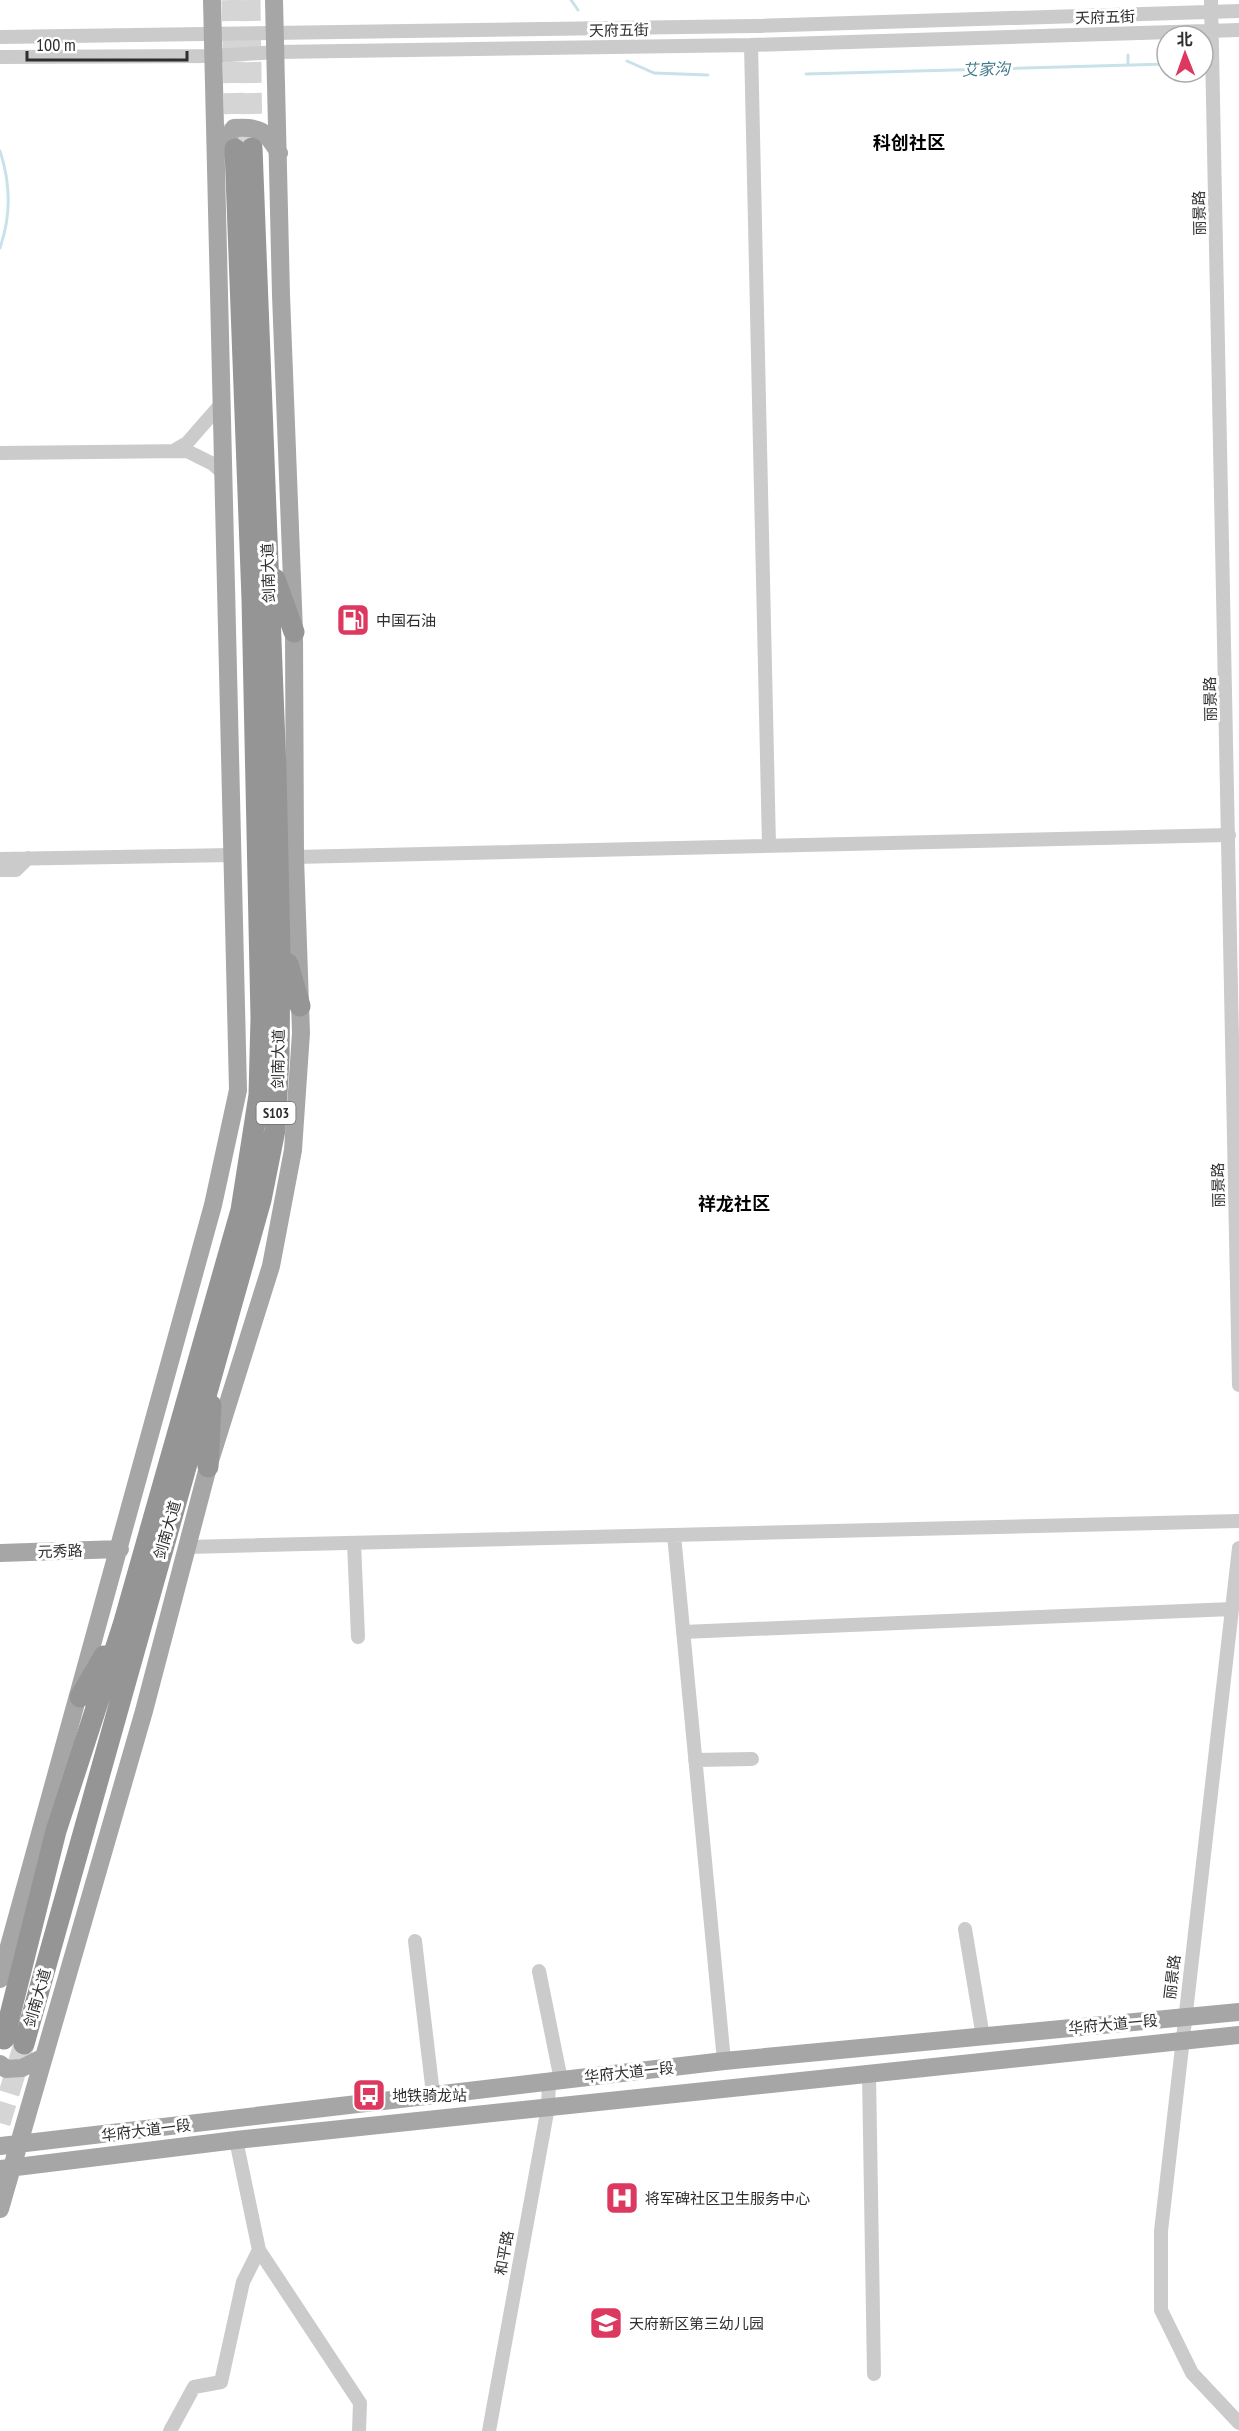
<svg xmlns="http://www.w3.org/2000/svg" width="1239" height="2431" font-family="'PT Sans Narrow','Noto Sans SC',sans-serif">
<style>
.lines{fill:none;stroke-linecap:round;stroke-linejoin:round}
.stream{stroke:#c9e2ea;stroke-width:3}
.highway-tunnel{stroke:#d5d5d5;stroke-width:21;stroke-dasharray:21 10;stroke-linecap:butt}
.minor{stroke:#cbcbcb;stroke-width:14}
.major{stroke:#a6a6a6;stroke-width:18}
.highway{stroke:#959595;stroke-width:21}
.labels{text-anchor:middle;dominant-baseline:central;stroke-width:6;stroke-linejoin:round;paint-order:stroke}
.shield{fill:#fff;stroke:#6d6d6d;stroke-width:1.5}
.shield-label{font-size:14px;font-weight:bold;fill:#2e2e2e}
.street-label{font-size:15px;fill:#2e2e2e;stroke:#fff}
.poi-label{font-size:15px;fill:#2e2e2e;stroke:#fff;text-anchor:start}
.water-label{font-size:16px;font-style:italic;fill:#407b8c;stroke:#fff}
.quarter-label{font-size:18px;font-weight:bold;fill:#000;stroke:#fff}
</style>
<rect width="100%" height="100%" fill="#fff"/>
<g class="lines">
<!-- stream -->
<path class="stream" d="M571,0L578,10
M1128,55V64
M627,61L654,73L708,75
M806,74L1167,64
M0,151C11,185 11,215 0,248"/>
<!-- highway-tunnel -->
<path class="highway-tunnel" d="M232,0L235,146
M250,0L252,147
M0,2123L24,2044"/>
<!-- minor -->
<path class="minor" d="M1211,0L1239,1385
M0,37L754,26L1239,11
M751,45L769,846
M0,57L214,56L277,52L751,45L1239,30
M175,450L187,443L222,403
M0,453L187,451L213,464L225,475
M295,857L1229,835
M0,859L233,855
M0,870H16L28,858
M674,1535L724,2061
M354,1543L358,1637
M188,1547L1239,1521
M1239,1548L1161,2231V2310L1192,2373L1239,2423
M683,1632L1232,1609
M695,1760L752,1759
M965,1929L983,2037
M415,1941L433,2094
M539,1971L561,2080
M869,2074L874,2374
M236,2140L259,2250L360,2403L359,2431
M170,2431L194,2387L221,2382L243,2282L259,2250
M489,2431L548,2107L549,2081"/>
<!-- major -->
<path class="major" d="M217,155L234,128C260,126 266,131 279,153
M0,1553L120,1549
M0,1979L213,1205L238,1090L212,0
M0,2064L6,2069L22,2068L44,2057
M0,2146L724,2061L1239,2012
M0,2169L236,2140L1239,2035
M0,2209L144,1711L208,1467L271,1266L293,1150L301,1033L295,857L294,632L281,295L274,0"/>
<!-- highway -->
<path class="highway" d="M275,579L294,632
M288,964L300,1006
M208,1467L211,1405
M80,1697L104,1656
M4,2039L56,1831L123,1625L241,1210L259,1095L261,1018L252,599L235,149
M24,2044L261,1200L275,1130L279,1058L280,954L276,770L252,148"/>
</g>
<!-- icons -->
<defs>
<symbol id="fuel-square" viewBox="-11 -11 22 22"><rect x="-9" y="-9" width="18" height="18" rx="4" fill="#dd385f" stroke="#fff"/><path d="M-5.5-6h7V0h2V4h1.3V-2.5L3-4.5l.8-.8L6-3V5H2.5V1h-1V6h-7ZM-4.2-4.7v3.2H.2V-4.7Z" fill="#fff"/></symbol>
<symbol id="bus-square" viewBox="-11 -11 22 22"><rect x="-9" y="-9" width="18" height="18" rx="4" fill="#dd385f" stroke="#fff"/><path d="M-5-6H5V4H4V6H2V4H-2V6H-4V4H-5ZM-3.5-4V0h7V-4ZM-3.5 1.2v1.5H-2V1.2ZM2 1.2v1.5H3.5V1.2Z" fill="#fff"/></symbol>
<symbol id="hospital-square" viewBox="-11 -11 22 22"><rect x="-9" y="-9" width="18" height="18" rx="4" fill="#dd385f" stroke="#fff"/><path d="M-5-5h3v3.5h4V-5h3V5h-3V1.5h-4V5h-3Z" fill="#fff"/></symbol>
<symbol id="school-square" viewBox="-11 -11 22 22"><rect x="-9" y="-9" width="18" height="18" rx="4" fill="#dd385f" stroke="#fff"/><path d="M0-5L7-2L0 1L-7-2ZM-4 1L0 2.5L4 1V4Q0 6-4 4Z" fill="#fff"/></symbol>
</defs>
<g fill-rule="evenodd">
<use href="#fuel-square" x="334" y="601" width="38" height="38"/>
<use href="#bus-square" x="350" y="2076" width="38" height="38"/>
<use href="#hospital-square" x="603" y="2179" width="38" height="38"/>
<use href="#school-square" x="587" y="2304" width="38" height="38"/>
</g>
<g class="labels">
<!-- shield labels -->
<rect class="shield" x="256.5" y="1102" width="39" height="22" rx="4.5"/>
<g class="shield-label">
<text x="276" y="1113">S103</text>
</g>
<!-- street labels -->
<g class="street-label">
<text transform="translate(1105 17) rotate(-2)">天府五街</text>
<text transform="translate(619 30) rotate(-1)">天府五街</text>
<text transform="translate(1199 213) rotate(-91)">丽景路</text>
<text transform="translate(268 573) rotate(-92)">剑南大道</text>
<text transform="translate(1210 699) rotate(-91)">丽景路</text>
<text transform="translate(278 1059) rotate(-89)">剑南大道</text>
<text transform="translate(1218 1185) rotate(-91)">丽景路</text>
<text transform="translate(167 1530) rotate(-74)">剑南大道</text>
<text transform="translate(60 1551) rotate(-2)">元秀路</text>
<text transform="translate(1172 1977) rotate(-83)">丽景路</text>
<text transform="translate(37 1998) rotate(-74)">剑南大道</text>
<text transform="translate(1113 2024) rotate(-5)">华府大道一段</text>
<text transform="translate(629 2072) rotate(-6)">华府大道一段</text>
<text transform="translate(146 2130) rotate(-7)">华府大道一段</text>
<text transform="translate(504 2253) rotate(-80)">和平路</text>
</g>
<!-- poi labels -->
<g class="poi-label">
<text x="376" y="620">中国石油</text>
<text x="392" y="2095">地铁骑龙站</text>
<text x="645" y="2198">将军碑社区卫生服务中心</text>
<text x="629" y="2323">天府新区第三幼儿园</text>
</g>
<!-- water labels -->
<g class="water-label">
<text transform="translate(986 69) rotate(-2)">艾家沟</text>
</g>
<!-- quarter labels -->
<g class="quarter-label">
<text x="909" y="142">科创社区</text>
<text x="734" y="1203">祥龙社区</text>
</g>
</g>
<!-- north arrow -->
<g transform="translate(1185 54) rotate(359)"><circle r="28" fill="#ffffff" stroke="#ababab" stroke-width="1.5"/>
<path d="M0-4.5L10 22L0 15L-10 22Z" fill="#dd385f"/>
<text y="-9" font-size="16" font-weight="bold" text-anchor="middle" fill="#2e2e2e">北</text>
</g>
<!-- scale -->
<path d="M27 51v9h160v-9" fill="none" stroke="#2e2e2e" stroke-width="3"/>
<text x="36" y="51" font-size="18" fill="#2e2e2e" stroke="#ffffff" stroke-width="4.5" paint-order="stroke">100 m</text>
</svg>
